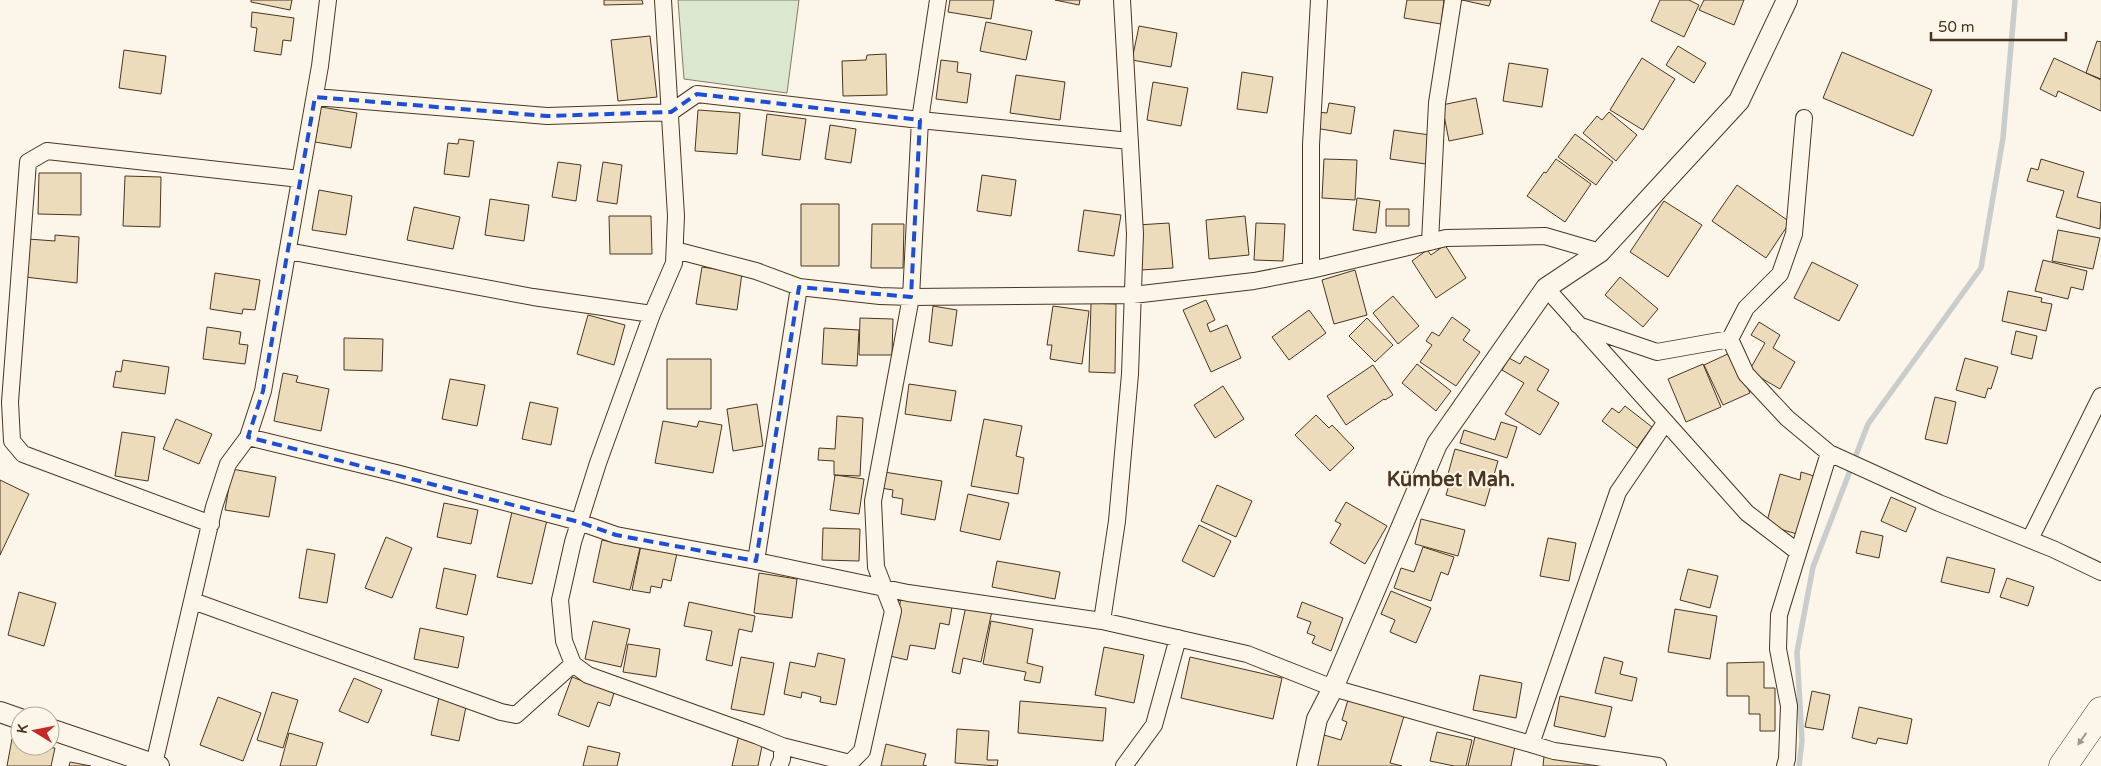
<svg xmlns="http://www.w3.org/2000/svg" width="2101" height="766" font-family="'Varela Round',sans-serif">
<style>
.green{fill:#dce7d0;stroke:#887966}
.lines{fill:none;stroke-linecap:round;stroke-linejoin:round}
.stream{stroke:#c9cecd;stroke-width:5.5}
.building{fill:#ecdcbc;stroke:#4a3520}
.minor-casing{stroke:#4a3520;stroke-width:18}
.tertiary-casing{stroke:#4a3520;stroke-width:22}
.trunk-casing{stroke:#4a3520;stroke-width:29}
.minor{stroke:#fbf6e9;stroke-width:16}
.tertiary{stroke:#fbf6e9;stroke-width:20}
.trunk{stroke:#fbf6e9;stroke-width:28}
.oneway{fill:#a29684}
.marked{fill:none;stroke:#1d4ed8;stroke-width:4;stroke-dasharray:10 6;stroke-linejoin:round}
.labels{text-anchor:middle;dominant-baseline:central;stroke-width:4;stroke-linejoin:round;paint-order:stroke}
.district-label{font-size:20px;font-weight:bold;fill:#4a3520;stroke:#fbf6e9}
</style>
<rect width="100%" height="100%" fill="#fbf6e9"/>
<!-- green -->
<path class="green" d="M678,0H799L787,93L684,79Z"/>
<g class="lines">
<!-- stream -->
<path class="stream" d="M1799,766L1802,741L1797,652L1813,567L1868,424L1981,268L2003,138L2015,0"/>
</g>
<!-- building -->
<path class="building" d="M251,0H292L290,10L251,2Z
M604,0H642L643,4L604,5Z
M950,0H994L991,19L948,12Z
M1055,0H1080L1079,5Z
M1407,0H1444L1441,24L1404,18Z
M1462,0H1491L1489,6Z
M1660,0H1689L1699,5L1684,37L1651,21Z
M1704,0H1744L1734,25L1699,10Z
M252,12L294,18L291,41L283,40L281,55L254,51L257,28L251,27Z
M986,22L1032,31L1026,60L980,51Z
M1139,26L1177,33L1171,67L1132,60Z
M650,36L657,97L618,101L611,40Z
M2097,41L2101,42V79L2086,73Z
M1678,46L1706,63L1694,83L1666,65Z
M124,50L166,56L161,94L119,88Z
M1842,52L1932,90L1913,136L1823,98Z
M886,54L887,95L843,96L842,61L866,60L867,55Z
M1642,58L1675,79L1643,130L1610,110Z
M2054,58L2101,80V111L2058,91L2056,97L2040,89Z
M941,60L958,62L957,72L971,74L967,103L936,99Z
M1509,63L1548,69L1542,107L1503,101Z
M1242,72L1273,77L1267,113L1237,109Z
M1016,75L1065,82L1060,120L1010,113Z
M1153,82L1188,88L1181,126L1147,120Z
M1476,98L1483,134L1449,141L1442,105Z
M1329,103L1355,107L1351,134L1315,128L1317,112L1327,113Z
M321,107L357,113L351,148L315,142Z
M698,110L740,113L737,154L695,151Z
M1609,112L1637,135L1616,161L1583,133L1597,116L1602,120Z
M767,114L806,119L800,160L762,155Z
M830,125L856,129L851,163L825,159Z
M1394,130L1430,135L1426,164L1390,159Z
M1575,134L1613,162L1596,185L1558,157Z
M459,139L474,141L469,177L444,174L448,143L458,144Z
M1324,159L1357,160L1355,200L1322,198Z
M1556,159L1591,184L1565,222L1527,196L1544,172L1546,173Z
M2041,159L2084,172L2077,197L2101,203L2100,229L2056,217L2064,191L2027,181L2031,168L2038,170Z
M558,162L581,165L576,201L552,197Z
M603,162L622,165L617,204L597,201Z
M39,173H81V215L38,214Z
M982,175L1016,180L1011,216L977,211Z
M125,176L161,177L160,227L123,226Z
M1737,185L1790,222L1766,258L1712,221Z
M319,190L352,196L346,235L312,230Z
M1357,198L1380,201L1376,233L1353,230Z
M490,199L529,205L524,241L485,235Z
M1664,201L1702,225L1668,277L1630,252Z
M801,204H839V266H801Z
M414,207L460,217L453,249L407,240Z
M1386,209H1409V226H1386Z
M1084,210L1121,215L1114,256L1078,251Z
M609,216H651L652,254H610Z
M1245,216L1249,255L1209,259L1206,220Z
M1169,223L1173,268L1141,270L1137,225Z
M1256,223L1285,224L1283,261L1254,260Z
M872,224H904L903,268H871Z
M2058,230L2100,238L2093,269L2052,261Z
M55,235L79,237L77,283L25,277L28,239L55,241Z
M1445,245L1466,278L1436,298L1412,261L1427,250L1431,255Z
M2043,260L2087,271L2083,290L2071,287L2068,299L2035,291Z
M1812,262L1858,285L1839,321L1794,298Z
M702,267L742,273L737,310L696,304Z
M1355,270L1367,315L1334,324L1322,280Z
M215,273L260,280L255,310L243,309L242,314L210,309Z
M1620,277L1658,309L1643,327L1605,295Z
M2008,291L2042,298L2041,302L2052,304L2046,331L2002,321Z
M1393,296L1419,326L1398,344L1373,313Z
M1206,300L1215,320L1207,324L1210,332L1227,325L1241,358L1211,372L1183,310Z
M1091,303L1116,304L1115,373L1089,372Z
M933,306L957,310L952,346L929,342Z
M1053,306L1089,311L1082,364L1050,359L1052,345H1047Z
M1309,310L1326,333L1289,360L1272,337Z
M588,315L625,325L614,365L577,354Z
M1452,317L1470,330L1463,340L1480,352L1456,386L1420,362L1432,345L1426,341L1432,332L1439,336Z
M860,318L893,319L892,355H859Z
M1367,318L1393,345L1375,362L1349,336Z
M1759,322L1780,335L1773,348L1795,362L1780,389L1749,371L1765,343L1751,335Z
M207,327L241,332L239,344L248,345L245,364L203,359Z
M824,328L859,330L857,366L822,364Z
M2016,331L2037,336L2032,359L2011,354Z
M344,338L383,339L382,371L344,370Z
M1732,352L1750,393L1723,405L1704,365Z
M1525,356L1549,370L1537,390L1559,403L1540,435L1505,414L1524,383L1502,370L1509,358L1520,364Z
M1965,358L1998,367L1991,389L1988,388L1985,398L1956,390Z
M667,359H711V409H667Z
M123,360L169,367L165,394L113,387L116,371L121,372Z
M1417,364L1451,391L1436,411L1402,383Z
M1703,364L1721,407L1686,422L1668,379Z
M1373,365L1393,395L1385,400L1384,399L1346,425L1327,396Z
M283,373L298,376L296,382L329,389L321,431L274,421Z
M450,379L485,385L477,426L442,419Z
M909,384L956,391L951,421L905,414Z
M1223,386L1244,419L1215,438L1194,405Z
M1935,397L1956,402L1947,444L1925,439Z
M530,402L558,408L551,445L522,439Z
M757,404L763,446L733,451L727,409Z
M1625,406L1652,427L1637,448L1602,421L1612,408L1619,413Z
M1316,415L1329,428L1332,425L1354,448L1330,471L1295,435Z
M837,416L863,418L860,476L834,475V461L818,460L819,448L835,449Z
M176,419L212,434L199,464L163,449Z
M984,419L1022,426L1016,456L1024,458L1018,494L971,486Z
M663,421L697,427L699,421L722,425L713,473L655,463Z
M1501,422L1517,427L1507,458L1460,443L1464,430L1495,440Z
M122,432L155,437L148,481L115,476Z
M1455,449L1498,461L1485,506L1446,495L1452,475L1448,474Z
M232,469L276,477L269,517L225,510Z
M884,472L942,481L935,520L901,514L903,499L892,497L893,490L881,488Z
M1801,472L1814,476L1797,534L1766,525L1780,474L1800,480Z
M835,475L864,479L859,514L830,510Z
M0,480L29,494L0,555Z
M1217,485L1252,501L1236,537L1201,521Z
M968,494L1009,503L1000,540L960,531Z
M1891,497L1916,508L1906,532L1881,521Z
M1346,502L1387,526L1365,564L1330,543L1341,524L1335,521Z
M444,503L478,510L471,544L437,537Z
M512,512L547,520L532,584L497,577Z
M1421,519L1465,530L1458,556L1415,544Z
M1199,525L1231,541L1214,577L1182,561Z
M823,528L860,529L859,561L822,560Z
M1861,531L1883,536L1879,558L1856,553Z
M386,537L412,548L392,598L365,588Z
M1548,538L1576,543L1569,581L1540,576Z
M602,540L640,548L630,590L593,582Z
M641,545L677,553L671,581L663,579L661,588L651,586L650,593L632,590Z
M1423,547L1454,557L1448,575L1441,572L1431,601L1394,588L1401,568L1414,572Z
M307,549L335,554L327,603L299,598Z
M1947,557L1995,569L1989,593L1941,582Z
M997,561L1060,572L1055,599L992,587Z
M444,568L476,575L467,615L436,608Z
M1688,569L1718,576L1710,608L1680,600Z
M759,573L797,579L792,618L754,613Z
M2007,578L2034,587L2028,606L2000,597Z
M1391,591L1431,608L1416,643L1390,632L1395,620L1381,614Z
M19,592L56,603L44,646L8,635Z
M901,598L952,607L949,625L940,623L935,649L910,645L907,660L890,656Z
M689,602L755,616L752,632L739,629L732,666L706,660L712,631L684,626Z
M1302,602L1343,618L1331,651L1312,643L1315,636L1307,633L1311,622L1297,617Z
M966,606L992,611L981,662L963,658L960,674L952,672Z
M1675,609L1717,616L1710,659L1668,652Z
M593,621L630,629L621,667L585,659Z
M991,621L1033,629L1027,663L1043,667L1040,683L1024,680L1026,672L983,664Z
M420,628L464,637L458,668L414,659Z
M628,644L660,649L656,677L623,672Z
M1104,647L1144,655L1134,703L1095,695Z
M818,653L845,659L836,705L820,702L821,697L802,692L801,698L784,694L790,662L815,667Z
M741,657L774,663L764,715L731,709Z
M1190,657L1282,678L1273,719L1181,698Z
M1604,657L1623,662L1620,674L1637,678L1632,701L1595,693Z
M1764,662V688H1775V731H1760V714H1749V696H1727V663Z
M1480,675L1522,683L1516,718L1473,710Z
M572,677L614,693L610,706L598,702L589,727L558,715Z
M354,678L382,690L368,723L339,711Z
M1812,691L1830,695L1823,730L1805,727Z
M272,692L298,700L283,748L257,740Z
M1560,696L1612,707L1605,737L1554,726Z
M218,697L261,713L243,761L200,745Z
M439,697L467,702L459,741L431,735Z
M1348,700L1404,716L1390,763L1402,766H1315L1324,735L1341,740L1347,722L1342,720Z
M1020,701L1106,708L1103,741L1018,733Z
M1859,707L1912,719L1907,744L1878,738L1876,744L1852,738Z
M957,729L989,731L987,760H998L997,766L955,763Z
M1437,732L1472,740L1466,766H1454L1430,761Z
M289,733L323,743L316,766H280Z
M739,735L763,741L758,766H732Z
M1475,737L1515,746L1511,766H1468Z
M12,739L20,741V746L55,748L51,766H7Z
M886,744L926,754L923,765L927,766H881Z
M588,746L620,753L617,766H583Z
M1544,756L1596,764L1595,766H1543Z
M70,762L91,766H69Z"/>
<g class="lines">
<defs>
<path id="minor" d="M663,0L676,216L674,263L652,314L598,463L573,542L560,600L564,641L573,664L588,675L758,736L782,746V759L779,766
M315,97L547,116L671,112L697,94L920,120L1130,141
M1430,242L1437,103L1453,0
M675,250L756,271L799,287L880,296L911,297L1133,295L1254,281L1311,270L1446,238L1545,236L1600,252
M288,251L533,297L652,314
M1311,270V145L1319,0
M1546,288L1747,513L1798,552
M1578,325L1657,352L1730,339L1746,308L1780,274L1794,234L1804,118
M1730,339L1746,374L1787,418L1829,453L1939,503L2053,549L2101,572
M248,437L396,473L579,522L616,535L756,561L908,593L1102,621L1247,654L1333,688L1531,744L1554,751L1658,766
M211,524L23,454L12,441L10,402L28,162L47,151L300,179
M2030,539L2101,396
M756,561L799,287
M193,601L501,712L516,715L573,664
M1102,621L1117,521L1130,374L1135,234L1122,0
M1531,744L1618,492L1665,423
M782,746L850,763L862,751L893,611L876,567L873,501L911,297L920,120L938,0
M154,764L214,507L228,464L248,437L263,391L320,66L328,0
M1124,766L1154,725L1178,638
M1785,766L1787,759L1789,706L1778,649L1779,615L1829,453"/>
<path id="tertiary" d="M0,712L20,719
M50,729L159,766
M1307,766L1317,719L1333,688L1437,444L1546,288L1600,252L1739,101L1787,0"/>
<path id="trunk" d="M2063,766L2101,711"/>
</defs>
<!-- minor casing -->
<use href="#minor" class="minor-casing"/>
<!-- tertiary casing -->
<use href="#tertiary" class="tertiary-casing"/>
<!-- trunk casing -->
<use href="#trunk" class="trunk-casing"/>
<!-- minor -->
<use href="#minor" class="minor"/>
<!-- tertiary -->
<use href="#tertiary" class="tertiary"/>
<!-- trunk -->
<use href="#trunk" class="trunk"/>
</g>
<!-- one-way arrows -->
<defs><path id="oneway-solid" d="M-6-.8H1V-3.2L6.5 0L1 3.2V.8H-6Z" transform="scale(1.25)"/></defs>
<use class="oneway" href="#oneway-solid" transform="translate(2082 739) rotate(125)"/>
<!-- marked area -->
<path class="marked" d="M697,94L920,120L911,297L799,287L756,561L616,535L579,522L248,437L263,391L315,97L547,116L671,112Z"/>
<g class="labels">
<!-- district labels -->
<g class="district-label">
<text x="1451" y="480">Kümbet Mah.</text>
</g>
</g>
<!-- north arrow -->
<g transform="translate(35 731) rotate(280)"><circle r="24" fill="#fbf6e9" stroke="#b4a999"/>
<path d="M0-4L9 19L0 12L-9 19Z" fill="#c62828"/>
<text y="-8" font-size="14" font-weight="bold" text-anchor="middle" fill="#4a3520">K</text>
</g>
<!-- scale -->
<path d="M1931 32v8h135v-8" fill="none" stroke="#4a3520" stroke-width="2.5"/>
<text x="1938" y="32" font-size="15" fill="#4a3520" stroke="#fbf6e9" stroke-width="4" paint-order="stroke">50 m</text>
</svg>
